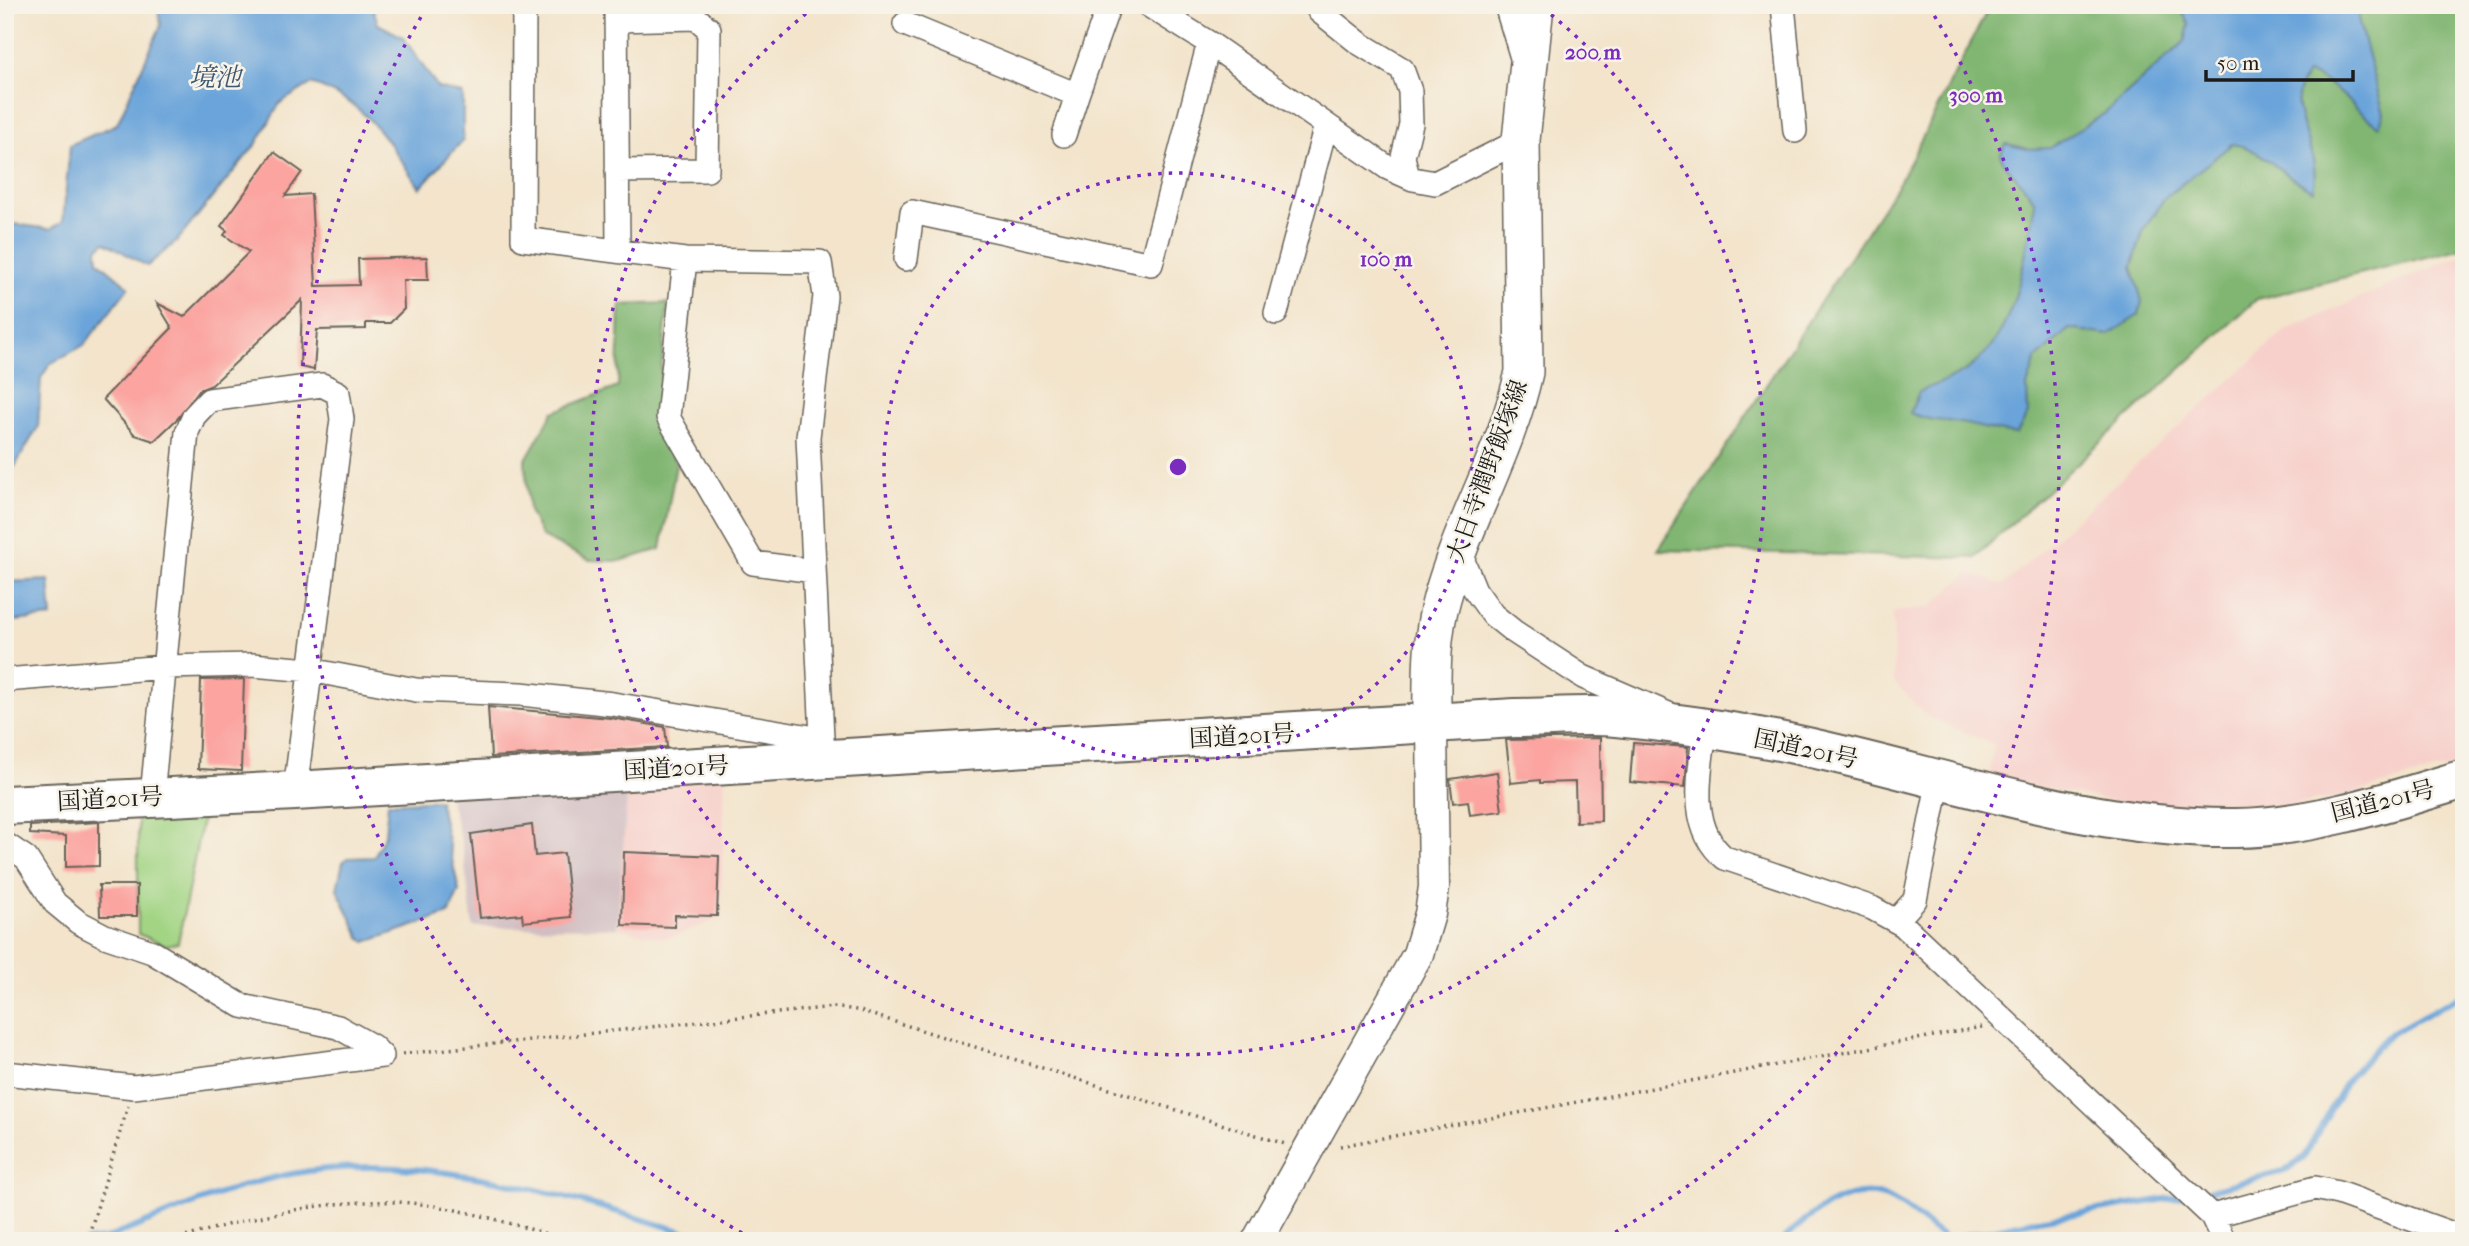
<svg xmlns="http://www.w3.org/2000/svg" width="2469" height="1246" font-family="'IM FELL French Canon','Noto Serif JP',serif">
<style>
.built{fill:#f7d0cb}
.industrial{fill:#d2bec2}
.green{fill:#a2d484;stroke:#5f7850;stroke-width:2}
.forest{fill:#81b672;stroke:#4e6947;stroke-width:2}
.water{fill:#6ba4da;stroke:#44607b;stroke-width:2}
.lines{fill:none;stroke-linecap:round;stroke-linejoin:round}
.stream{stroke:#6ba4da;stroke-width:6}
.building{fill:#fba4a0}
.minor-casing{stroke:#676259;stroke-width:26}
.tertiary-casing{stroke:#676259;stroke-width:33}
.primary-casing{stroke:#676259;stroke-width:40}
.trunk-casing{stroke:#676259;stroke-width:42}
.path{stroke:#676259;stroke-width:3.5;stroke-dasharray:2 5;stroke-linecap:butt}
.minor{stroke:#fff;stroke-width:23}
.tertiary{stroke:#fff;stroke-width:30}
.primary{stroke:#fff;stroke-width:37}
.trunk{stroke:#fff;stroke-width:38}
.ring{fill:none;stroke:#7b2cbf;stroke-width:3.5;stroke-dasharray:3.5 7}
.labels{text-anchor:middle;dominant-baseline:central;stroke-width:5;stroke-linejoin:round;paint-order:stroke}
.street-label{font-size:24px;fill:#1c1c1c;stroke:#f7f3e8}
.water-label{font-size:26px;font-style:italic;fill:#405971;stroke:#f7f3e8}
.centre{fill:#7b2cbf;stroke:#f7f3e8;stroke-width:3.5}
.ring-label{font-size:21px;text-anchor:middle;font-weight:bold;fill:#7b2cbf;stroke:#f7f3e8;stroke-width:5;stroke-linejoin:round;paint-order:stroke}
</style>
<rect width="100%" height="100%" fill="#f7f3e8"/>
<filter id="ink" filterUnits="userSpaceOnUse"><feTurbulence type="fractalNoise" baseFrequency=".0143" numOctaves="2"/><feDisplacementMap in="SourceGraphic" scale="14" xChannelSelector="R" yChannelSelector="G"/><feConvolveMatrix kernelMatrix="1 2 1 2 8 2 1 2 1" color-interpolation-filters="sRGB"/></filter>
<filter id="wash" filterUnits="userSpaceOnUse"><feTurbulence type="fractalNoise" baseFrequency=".00686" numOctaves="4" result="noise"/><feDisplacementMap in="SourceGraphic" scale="28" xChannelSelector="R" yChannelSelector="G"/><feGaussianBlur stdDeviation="1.57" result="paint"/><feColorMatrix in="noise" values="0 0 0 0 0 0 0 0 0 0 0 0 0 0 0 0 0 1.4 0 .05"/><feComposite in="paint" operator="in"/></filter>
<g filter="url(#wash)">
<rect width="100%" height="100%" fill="#f3e4cb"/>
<!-- built -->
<path class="built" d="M2464,257V763L2333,798L2232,813L2153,809L1989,777L1994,744L1927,717L1894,682L1893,611L1931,607L1968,573L2003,585L2286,330L2451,259Z
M725,777L721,917L679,935L662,938L617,928L628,783Z"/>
<!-- industrial -->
<path class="industrial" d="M628,783L617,928L473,927L462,844L448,793Z"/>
<!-- green -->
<path class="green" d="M204,809L178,943L166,945L138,934V812Z"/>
<!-- forest -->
<path class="forest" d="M1990,5H2464V248L2257,299L1974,558L1658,550L1900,181Z
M668,303L657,414L676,465L661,549L620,561L589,560L542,537L529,511L525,461L553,412L618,387L620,305Z"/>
<!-- water -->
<path class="water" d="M157,5H372L378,24L403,37L438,88L463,94V140L420,188C386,141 370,103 311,84L280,103L257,143L177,241L147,266L105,242L97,249L98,261L129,287L84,345L50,364L41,378L38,427L5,483V223L51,229L63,221L70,145L117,124L161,25Z
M2178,5H2359V23L2384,114L2379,126C2353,110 2337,81 2307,74C2279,113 2324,146 2313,190C2283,178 2264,148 2232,144L2166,197L2144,229L2132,267L2142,301L2139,315L2108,335L2069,329L2036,359L2027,386L2028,414L2016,434C1996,432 1979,426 1960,423C1941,420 1928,421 1910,413L1919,392C1935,384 1958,378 1972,366C2019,328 2024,257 2035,203C2027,183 2008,175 2000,155L2006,144L2028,149L2050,148L2105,113L2185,41L2189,24Z
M49,580L52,617L5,622V582Z
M439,800L459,891L449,914L366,942L360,937L337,889L343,862L347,858L374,857L385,834L388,803Z"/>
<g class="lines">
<!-- stream -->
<path class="stream" d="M2195,1194L2284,1171L2304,1157L2347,1080L2388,1035L2464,994
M86,1241L105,1239C166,1216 227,1186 291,1174C429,1147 583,1202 714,1241
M1782,1241C1806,1217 1847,1184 1883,1196C1902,1202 1929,1228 1947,1239L2038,1220L2184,1196"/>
</g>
<g id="blocks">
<!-- building -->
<path class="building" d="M274,152L302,172L285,196L311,194L316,286L359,285L358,259L427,257L428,280H403L404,309L390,323H366V329L317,330L314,370L300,367L302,300L212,385L199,390L178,418L154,441L135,435L103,399L172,328L157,303L184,317L249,252L224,235L227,231L221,226Z
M244,679L241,771L198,769L201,680Z
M488,707L611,718L665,727L667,747L491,757Z
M1600,738L1601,821L1576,822L1575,782L1540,783V780L1511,783L1506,740Z
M1633,743L1688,747L1685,787L1630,782Z
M1497,772L1502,811L1470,815L1468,801L1453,803L1450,779Z
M99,822V866L66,867V836L30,834V826Z
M532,825L535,856L564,853L571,917L523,922L522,914L480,918L471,834Z
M624,852L719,856L717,916L675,915V927L622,925Z
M99,885H137V916H100Z"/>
</g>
</g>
<g filter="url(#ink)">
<use href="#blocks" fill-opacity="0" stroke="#676259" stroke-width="2"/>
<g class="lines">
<defs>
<path id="minor" d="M524,5L523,239L685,260L820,262L825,296L808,437L823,759
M1148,5L1209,43L1388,168L1413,179L1435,183L1521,140
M1321,5L1319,11L1359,43L1402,69L1410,91L1411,124L1403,157L1408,177
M1506,5L1523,61
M1783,5L1795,131
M616,7L618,249
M616,20L696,18L709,29L707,170L617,171
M905,24L1077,95L1109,5
M1064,135L1077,95
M906,259L912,212L1151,264L1209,43
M685,260L668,417L753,563L814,571
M1276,313L1326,125
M1458,549L1475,590L1493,615L1513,631L1583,677L1705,730C1700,772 1687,828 1725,858L1872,908L1903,925L2212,1216L2224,1241
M5,680L164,667L252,665L310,670L416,690L521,694L613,704L822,739
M152,796L187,432L194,416L209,400L322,385L338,393L342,419L295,791
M5,844L26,858L55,903L78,922L105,936L152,952L242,1006L338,1027L372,1046L382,1056
M1896,921L1915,900L1939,779
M5,1073L134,1087L382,1056
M2212,1216L2315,1188L2338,1193L2464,1238"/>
<path id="tertiary" d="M1257,1241L1418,954L1430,914L1434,887L1432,725"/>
<path id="primary" d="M1432,725C1432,682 1430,639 1442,598C1464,520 1507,450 1524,372L1521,140L1535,5"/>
<path id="trunk" d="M5,805L295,791L1515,718C1548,718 1583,714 1616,717C1670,722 1726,730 1779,741C1931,771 2079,830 2236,828C2313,827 2391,801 2464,779"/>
</defs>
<!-- minor casing -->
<use href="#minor" class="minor-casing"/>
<!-- tertiary casing -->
<use href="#tertiary" class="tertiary-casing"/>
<!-- primary casing -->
<use href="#primary" class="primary-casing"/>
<!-- trunk casing -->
<use href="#trunk" class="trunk-casing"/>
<!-- path -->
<path class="path" d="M402,1054L833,1007L857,1010L1285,1144
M1340,1146L1982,1027
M87,1241L128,1106
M173,1241C243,1218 336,1196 410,1203C464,1208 518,1226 571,1241"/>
<!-- minor -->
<use href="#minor" class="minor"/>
<!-- tertiary -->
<use href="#tertiary" class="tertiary"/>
<!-- primary -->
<use href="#primary" class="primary"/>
<!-- trunk -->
<use href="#trunk" class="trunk"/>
</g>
</g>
<!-- distance rings -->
<g class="ring">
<circle cx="1178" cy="467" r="294"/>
<path d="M1543 8A587 587 0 1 1 813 8"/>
<path d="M751 1238A881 881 0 0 1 427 7M1929 7A881 881 0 0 1 1605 1238"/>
</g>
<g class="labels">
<!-- street labels -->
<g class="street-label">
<text transform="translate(1487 471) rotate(-70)">大日寺潤野飯塚線</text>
<text transform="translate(1242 736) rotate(-3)">国道201号</text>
<text transform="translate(1806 749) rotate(12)">国道201号</text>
<text transform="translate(676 768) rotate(-3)">国道201号</text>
<text transform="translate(110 799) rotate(-3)">国道201号</text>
<text transform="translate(2383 801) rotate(-14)">国道201号</text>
</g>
<!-- water labels -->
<g class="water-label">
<text x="215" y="77">境池</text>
</g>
</g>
<circle cx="1178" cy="467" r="10" class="centre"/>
<g class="ring-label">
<text x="1593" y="59">200 m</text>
<text x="1976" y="102">300 m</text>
<text x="1386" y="266">100 m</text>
</g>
<!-- margin -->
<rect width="2469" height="1246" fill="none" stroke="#f7f3e8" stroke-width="28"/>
<!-- scale -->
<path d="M2206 70v10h147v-10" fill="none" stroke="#1c1c1c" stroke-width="3.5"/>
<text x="2217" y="70" font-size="21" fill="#1c1c1c" stroke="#f7f3e8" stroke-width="5" paint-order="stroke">50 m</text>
</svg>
